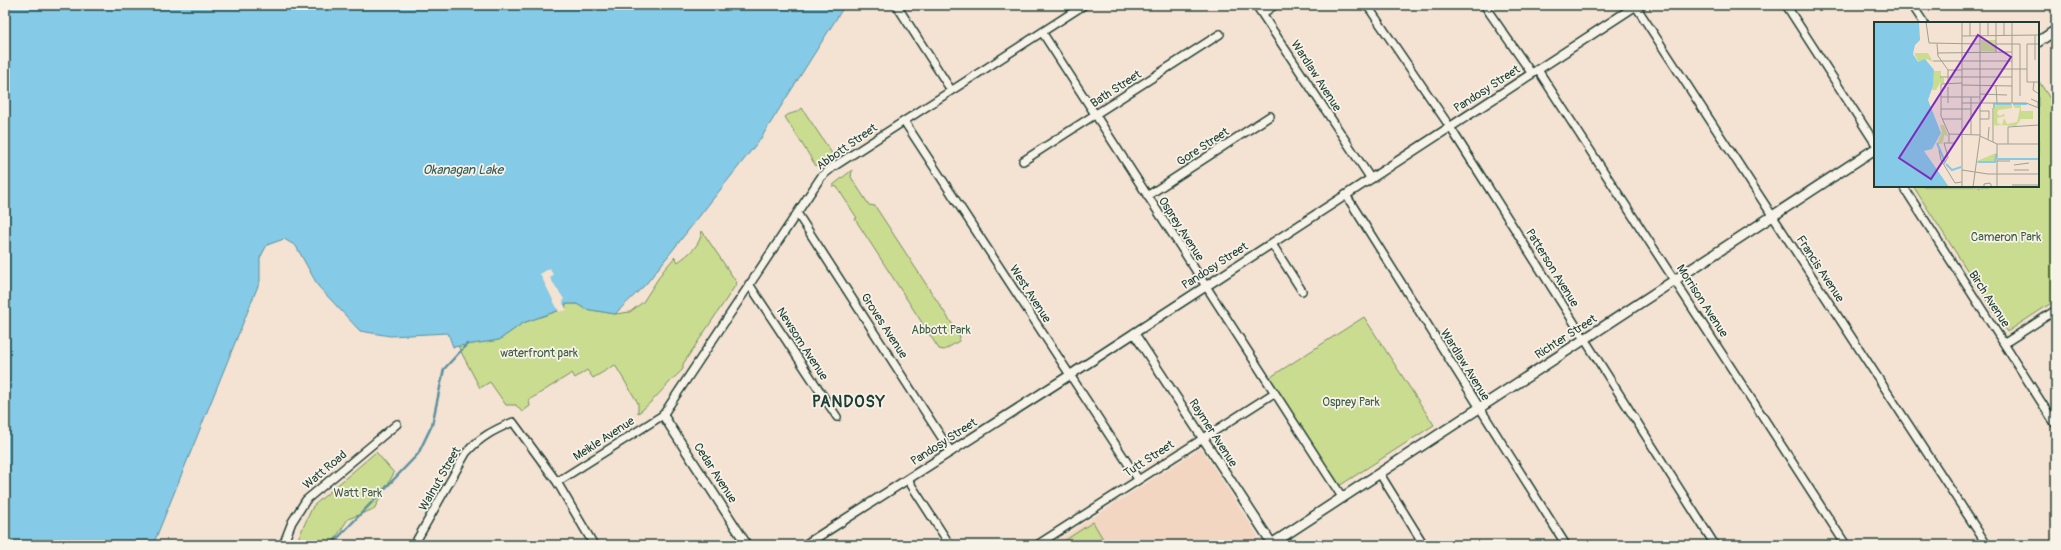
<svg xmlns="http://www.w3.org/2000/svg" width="2061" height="550" font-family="Pangolin,sans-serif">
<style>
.built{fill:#f2d6c2}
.green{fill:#cadc90;stroke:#748c62}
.water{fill:#85cae6;stroke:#5c929f}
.pier{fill:#f4e2d2}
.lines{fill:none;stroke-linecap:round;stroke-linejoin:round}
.stream{stroke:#5c929f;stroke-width:2.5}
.minor-casing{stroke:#1f3d34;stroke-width:10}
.tertiary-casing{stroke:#1f3d34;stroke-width:11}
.secondary-casing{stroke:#1f3d34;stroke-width:12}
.minor{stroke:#f7f3e8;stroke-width:7}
.tertiary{stroke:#f7f3e8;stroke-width:8}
.secondary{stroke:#f7f3e8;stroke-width:9}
.labels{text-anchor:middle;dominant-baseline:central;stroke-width:3.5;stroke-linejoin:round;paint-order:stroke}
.street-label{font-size:12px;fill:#1f3d34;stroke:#f7f3e8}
.park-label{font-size:12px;fill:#415d46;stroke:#f7f3e8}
.water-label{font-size:13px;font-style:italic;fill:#335958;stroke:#f7f3e8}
.district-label{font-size:16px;font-weight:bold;letter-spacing:1px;fill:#1f3d34;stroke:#f7f3e8}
.inset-river{fill:none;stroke:#85cae6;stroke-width:2}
.inset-road{fill:none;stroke:#9fa093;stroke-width:1}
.view{fill:#7b2cbf;fill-opacity:0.15;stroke:#7b2cbf;stroke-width:2}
.inset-edge{fill:none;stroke:#1f3d34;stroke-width:2}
</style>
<rect width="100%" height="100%" fill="#f4e2d2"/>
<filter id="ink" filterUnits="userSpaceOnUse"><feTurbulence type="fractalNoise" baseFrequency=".025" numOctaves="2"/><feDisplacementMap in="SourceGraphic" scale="8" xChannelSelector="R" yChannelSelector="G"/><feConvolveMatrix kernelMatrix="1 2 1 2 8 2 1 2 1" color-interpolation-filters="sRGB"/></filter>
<g filter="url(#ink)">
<!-- built -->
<path class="built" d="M1201,448L1258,536L1244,545H1051Z"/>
<!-- green -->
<path class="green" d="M2038,80L2056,108V300L2007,332L1913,186H2038Z
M802,108L833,155L816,166L785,117C790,112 797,114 802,108Z
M852,170L851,177L869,205L875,206L960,336L959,341L944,350L939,349L855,219L857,218L837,187L832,186Z
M702,231L737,283L683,364V369C679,374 674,377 670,382C660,392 652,402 641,411L638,413V403L615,365L593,378L587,370L575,378L572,373L529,400L530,406L522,412L516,405H506L490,382L480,388L458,346L499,340L523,323L566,308L564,304H577L585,309L615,314L630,312L643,302L663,271L675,257L678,262C690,253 700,246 702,231Z
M1364,317L1434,425L1339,486L1269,378Z
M376,452L394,473L374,509L348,519L331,545H295L313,506Z
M1093,522L1106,544L1066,545L1064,541Z"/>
<!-- water -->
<path class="water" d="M5,5H845L761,138L646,284L615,314L585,309L577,304H565L566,308L523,323L499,340L453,347L448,333L390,336L360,331L318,286L296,246L284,239L267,245L260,258V281L153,545H5Z"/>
<!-- pier -->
<path class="pier" d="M550,268L553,275L550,278L564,299L563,303L567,310L559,312L540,274Z"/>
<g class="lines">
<!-- stream -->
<path class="stream" d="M331,545L418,454L432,425L444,369L467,344"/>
<defs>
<path id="minor" d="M1256,5L1371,179
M1367,5L1450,127L1715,545
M1484,5L1532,74
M1635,5L1987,545
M1786,5L1875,143
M1912,5L1924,23
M897,6L951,90
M1262,14L1275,5
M1042,32L1342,497
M1538,70L1846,545
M904,121L1138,479
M1023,161L1220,34
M1903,186L2056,425
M1346,195L1566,545
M1147,196L1270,116
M797,213L951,452
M1272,244L1302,291
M749,284L837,417
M2005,343L2056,310
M1380,474L1424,545
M908,480L950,545
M557,482L663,415L821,177L833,167L1084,5
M283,545L292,522L306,500L397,424
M414,545L466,453C480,437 494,430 513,422L557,482L594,545
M1037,545L1274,393"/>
<path id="tertiary" d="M1134,333L1273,545
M663,415L747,545
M805,545L1070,375L1637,5"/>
<path id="secondary" d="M2038,42L2056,30
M1270,545L1875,149"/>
</defs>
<!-- minor casing -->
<use href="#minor" class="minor-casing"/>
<!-- tertiary casing -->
<use href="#tertiary" class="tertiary-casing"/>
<!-- secondary casing -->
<use href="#secondary" class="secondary-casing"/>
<!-- minor -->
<use href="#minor" class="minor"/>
<!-- tertiary -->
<use href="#tertiary" class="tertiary"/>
<!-- secondary -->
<use href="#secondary" class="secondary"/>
</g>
</g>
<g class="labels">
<!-- street labels -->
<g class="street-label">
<text transform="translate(1316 76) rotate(57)">Wardlaw Avenue</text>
<text transform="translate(1116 89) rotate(-33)">Bath Street</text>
<text transform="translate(1487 89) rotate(-33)">Pandosy Street</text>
<text transform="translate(847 147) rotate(-35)">Abbott Street</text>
<text transform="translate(1203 147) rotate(-33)">Gore Street</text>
<text transform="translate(1181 229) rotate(57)">Osprey Avenue</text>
<text transform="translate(1215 266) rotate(-33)">Pandosy Street</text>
<text transform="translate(1552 268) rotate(58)">Patterson Avenue</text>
<text transform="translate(1820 269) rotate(57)">Francis Avenue</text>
<text transform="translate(1030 294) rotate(57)">West Avenue</text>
<text transform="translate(1989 299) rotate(57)">Birch Avenue</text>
<text transform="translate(1702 301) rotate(57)">Morrison Avenue</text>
<text transform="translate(884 326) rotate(57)">Groves Avenue</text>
<text transform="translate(1566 337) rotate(-33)">Richter Street</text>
<text transform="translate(802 344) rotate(57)">Newsom Avenue</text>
<text transform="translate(1465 365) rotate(58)">Wardlaw Avenue</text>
<text transform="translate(1213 433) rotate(57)">Raymer Avenue</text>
<text transform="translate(604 439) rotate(-33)">Meikle Avenue</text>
<text transform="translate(944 442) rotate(-33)">Pandosy Street</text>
<text transform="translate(1149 459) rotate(-33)">Tutt Street</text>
<text transform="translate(325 470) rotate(-40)">Watt Road</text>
<text transform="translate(715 473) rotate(57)">Cedar Avenue</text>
<text transform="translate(440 479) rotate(-60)">Walnut Street</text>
</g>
<!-- park labels -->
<g class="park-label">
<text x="2006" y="237">Cameron Park</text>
<text x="941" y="330">Abbott Park</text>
<text x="539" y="353">waterfront park</text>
<text x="1351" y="402">Osprey Park</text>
<text x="358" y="493">Watt Park</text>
</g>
<!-- water labels -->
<g class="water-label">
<text x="463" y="170">Okanagan Lake</text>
</g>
<!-- district labels -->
<g class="district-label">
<text x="849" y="402">PANDOSY</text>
</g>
</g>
<!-- overview -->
<g transform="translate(1874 22)">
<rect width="165" height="165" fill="#f4e2d2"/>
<path d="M107,18H122V29H107ZM40,31H54L59,40L53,37L45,41ZM60,49H67V55L70,56V61H66L62,68H58ZM138,82V86L124,88L123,92L126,94L130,92L131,94L123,96L124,104L120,103V85L123,83ZM139,83H147V89H159V97H147L142,104L124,103V101L128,103L130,96L133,102L143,100L146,86H141ZM66,103H70L74,114L70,113L69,121L66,122H63L68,110ZM122,131V141H103V139Z" fill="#cadc90"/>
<path d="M0,0H45L46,18L41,23L39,32L44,40L51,37L60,48L59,64L54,78L67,111L58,127L50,129L75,165H0Z" fill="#85cae6"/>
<path class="inset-river" d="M139,82H153M120,86V82H137M63,121L71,140M124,137H165M104,140H121L122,132M72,142L78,148L87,145"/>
<path class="inset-road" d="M52,0L55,21L106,22M88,0V165M114,0V13M122,0V30M130,13V0M88,14L165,13M96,14V0M63,22L64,34L74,48V61M122,22H146V74M165,22H153V60H165M63,31L138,30M161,38V13M59,39H138M88,47H153M74,48H88M66,55H138M160,60L159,68L165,72M88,63L138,64M122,64L123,81M106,72L133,73M67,75H106M97,75V112M157,77L164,80V86M74,81V65M88,81H152L165,86M138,81V0M67,87H97M68,97H88M106,97H115V89H106M75,112L106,113M106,114L123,122H165M114,118L115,105M119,120V86M75,121V112L67,94V62L88,61M123,122V165M134,122V105L165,103M65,128L67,138L81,161L88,160M123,139H136M70,142L74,135L70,121H81M140,143L155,141M88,148L114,152H165M140,148H155M138,163H165M99,165L106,114V0M110,165V162L116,161L118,165"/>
<path class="view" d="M104,13L137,35L57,157L25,136Z"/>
<rect width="165" height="165" class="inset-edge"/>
</g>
<!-- margin -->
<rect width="2061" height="550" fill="none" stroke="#f7f3e8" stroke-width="20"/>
<rect x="10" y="10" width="2041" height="530" fill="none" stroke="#1f3d34" stroke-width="1.5" filter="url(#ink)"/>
</svg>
